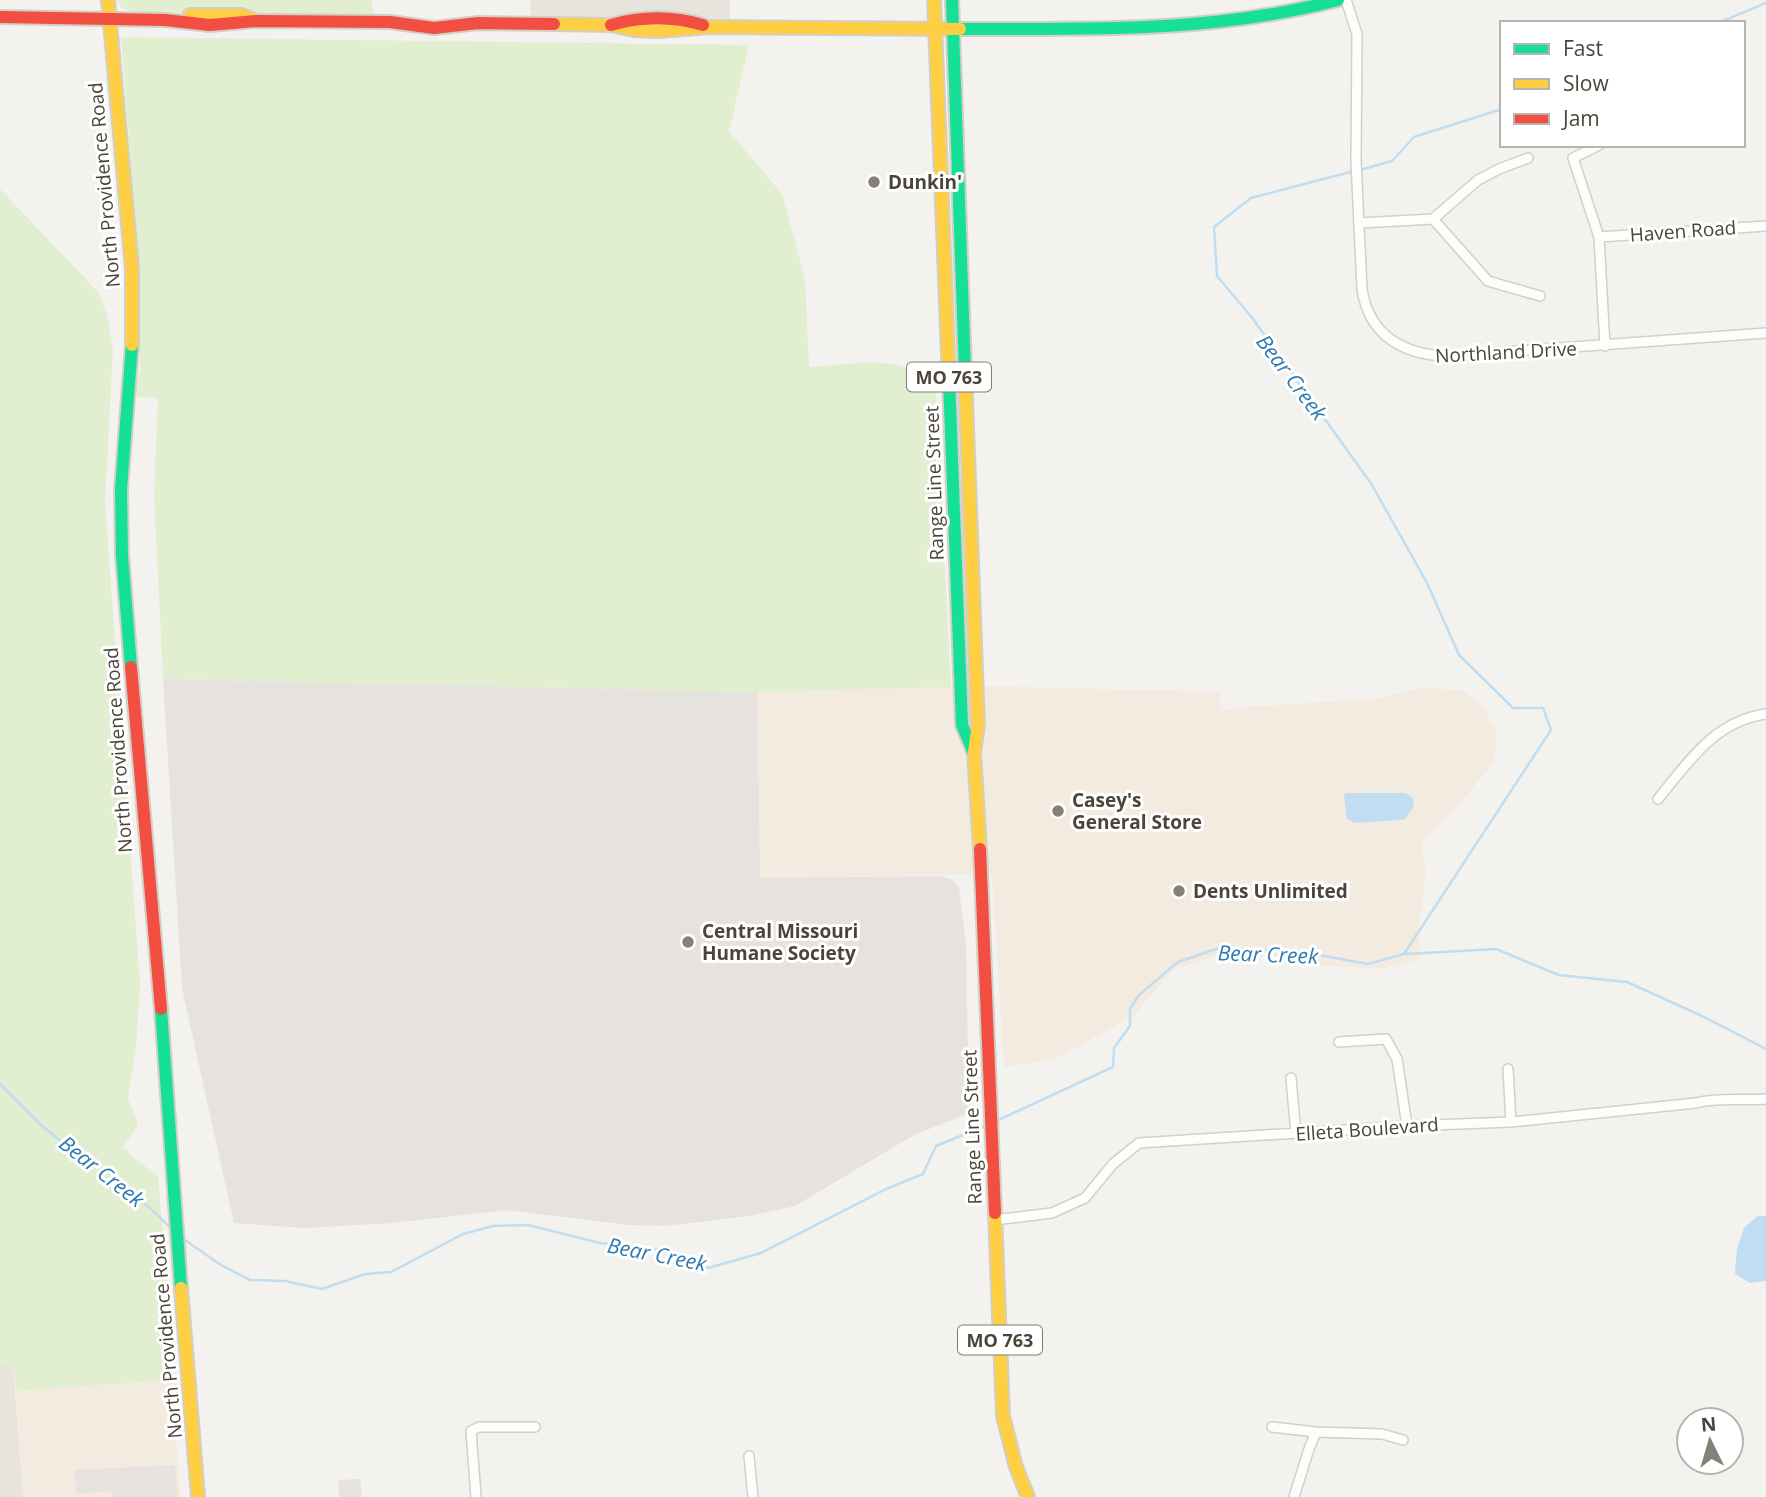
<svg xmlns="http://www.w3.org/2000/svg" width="1766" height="1497" font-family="'Open Sans',sans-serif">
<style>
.residential{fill:#e7e4dc}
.commercial{fill:#f3ebdf}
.industrial{fill:#e6e2de}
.green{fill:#e1eecf}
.parking{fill:#e6e3df}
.water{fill:#c0ddf1}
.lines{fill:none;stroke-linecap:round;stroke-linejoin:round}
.stream{stroke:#c0ddf1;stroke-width:2.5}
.street-casing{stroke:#d2d0cb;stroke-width:12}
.fast-casing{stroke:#d3cfc5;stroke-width:16}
.slow-casing{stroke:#d3cfc5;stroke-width:16}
.jam-casing{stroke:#d3cfc5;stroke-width:16}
.street{stroke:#fdfdfc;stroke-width:9}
.fast{stroke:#16e098;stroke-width:12}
.slow{stroke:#ffcf43;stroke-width:12}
.jam{stroke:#f24e42;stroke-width:12}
.poi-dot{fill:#868178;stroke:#fff;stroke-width:2.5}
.labels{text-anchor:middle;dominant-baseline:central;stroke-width:6;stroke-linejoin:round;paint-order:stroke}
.shield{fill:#fff;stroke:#817c74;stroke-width:2}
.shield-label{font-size:18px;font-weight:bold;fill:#4b4439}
.poi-label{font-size:19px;font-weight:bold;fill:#4b4439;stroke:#fff;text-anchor:start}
.street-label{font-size:19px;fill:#4b4439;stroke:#fff}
.water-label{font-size:21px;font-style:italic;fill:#2e7ab2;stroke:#fff}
</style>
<rect width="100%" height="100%" fill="#f4f2ee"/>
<!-- residential -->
<path class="residential" d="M530,0H730V19L531,16Z
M13,1364L23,1497H0V1365Z"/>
<!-- commercial -->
<path class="commercial" d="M990,686L1220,692L1221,711L1243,707L1374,699L1423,688L1462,690L1483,707L1497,732L1494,762L1466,796L1421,844L1426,875L1419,923L1420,959L1382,969L1316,965L1248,950L1213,957L1173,970L1134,1015L1056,1059L1004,1067L992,874L759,878L757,692Z
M172,1380L180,1497H23L16,1391Z"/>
<!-- industrial -->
<path class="industrial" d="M163,679L757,692L760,878L940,876L953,880L959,888L966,945L969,1113L914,1135L795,1206L749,1216L665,1226L630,1225L506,1210L393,1223L304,1228L234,1223L182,988Z"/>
<!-- green -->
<path class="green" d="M116,0H372L373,15L135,12L122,8Z
M121,37L749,45L729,131L782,194L805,278L809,367C850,365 915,349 936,395L951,687L757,692L163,679L154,496L158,398L132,397L140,372V277Z
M0,189L99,293L107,315L113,349L105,502L140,985L136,1047L128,1098L138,1125L123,1147L134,1158L158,1176L168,1297L165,1312L172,1380L16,1391L13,1364L0,1365Z"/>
<!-- parking -->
<path class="parking" d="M175,1465L178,1497H112L111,1491L77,1494L74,1470Z
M360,1479L362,1497H339L338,1480Z"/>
<!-- water -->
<path class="water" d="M1347,793H1405L1412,797L1414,806L1405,819L1400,820L1355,823L1347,819L1344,795Z
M1758,1216H1766V1281L1750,1283L1735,1274L1737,1249L1744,1228Z"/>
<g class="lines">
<!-- stream -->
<path class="stream" d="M1718,23L1766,3
M1360,170L1392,161L1414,137L1502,109
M1405,954L1496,949L1559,975L1627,982L1702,1016L1766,1049
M0,1084L40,1124L73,1151L120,1180L172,1229
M996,1121L1113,1067L1114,1048L1130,1026V1009L1139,995L1178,962L1219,948L1297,951L1368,964L1404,954L1551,730L1543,708H1513L1459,655L1427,583L1372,485L1253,319L1217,276L1214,227L1251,198L1354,171
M182,1238L221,1265L250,1280L285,1281L322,1289L365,1274L391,1272L463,1234L493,1226L528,1225L600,1243L657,1249L708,1268L761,1253L886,1189L923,1174L936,1146L987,1125"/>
<defs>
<path id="street" d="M1346,0L1357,34L1356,161L1362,289C1369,336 1404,355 1448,356L1766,333
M1599,145L1573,158L1599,237L1605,346
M1433,219L1488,281L1540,296
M1359,223L1433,219L1478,180L1499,169L1528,158
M1599,237L1766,226
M1658,799C1689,761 1715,721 1766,714
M1339,1042L1386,1039L1397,1059L1407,1126
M1508,1069L1511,1122
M1291,1078L1296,1134
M994,1220L1052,1213L1085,1198L1113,1164L1139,1143L1407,1126L1511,1122L1696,1103C1719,1097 1742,1101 1766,1099
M1272,1427L1316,1432L1382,1434L1403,1440
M749,1456L753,1497
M476,1497L471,1431L479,1427H535
M1294,1497L1309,1449L1316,1432"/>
<path id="fast" d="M952,0L965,372
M960,29C1087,29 1214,33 1338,0
M949,379L962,725L973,751
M131,667L122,555L121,489L132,345
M161,1009L181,1288"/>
<path id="slow" d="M108,0L132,269V345
M934,0L949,379
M190,15H242L256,21
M554,24L611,25L634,30L659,31L708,27L960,29
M965,372L978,725L974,752L980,849
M995,1213L1003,1416L1016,1467L1028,1497
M181,1288L198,1497"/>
<path id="jam" d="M0,17L165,20L210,25L256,21L390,22L434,28L478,23L554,24
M611,25C642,16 672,16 703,25
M131,667L161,1009
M980,849L995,1213"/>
</defs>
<!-- street casing -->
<use href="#street" class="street-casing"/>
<!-- fast casing -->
<use href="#fast" class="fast-casing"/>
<!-- slow casing -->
<use href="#slow" class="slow-casing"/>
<!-- jam casing -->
<use href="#jam" class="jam-casing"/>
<!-- street -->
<use href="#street" class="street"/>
<!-- fast -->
<use href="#fast" class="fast"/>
<!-- slow -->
<use href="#slow" class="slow"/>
<!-- jam -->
<use href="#jam" class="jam"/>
</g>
<!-- markers -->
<g class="poi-dot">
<circle cx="874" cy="182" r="7"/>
<circle cx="1058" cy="811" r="7"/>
<circle cx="1179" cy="891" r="7"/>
<circle cx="688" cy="942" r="7"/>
</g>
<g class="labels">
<!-- shield labels -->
<g class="shield">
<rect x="907" y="362.5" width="84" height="29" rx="5"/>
<rect x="958" y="1325.5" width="84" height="29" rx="5"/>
</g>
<g class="shield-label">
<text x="949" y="377">MO 763</text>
<text x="1000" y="1340">MO 763</text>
</g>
<!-- poi labels -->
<g class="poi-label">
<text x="888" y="182">Dunkin'</text>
<text x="1072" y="800">Casey's<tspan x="1072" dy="22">General Store</tspan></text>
<text x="1193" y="891">Dents Unlimited</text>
<text x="702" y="931">Central Missouri<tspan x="702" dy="22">Humane Society</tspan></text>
</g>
<!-- street labels -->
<g class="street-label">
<text transform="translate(104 185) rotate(-95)">North Providence Road</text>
<text transform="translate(1683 231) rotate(-4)">Haven Road</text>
<text transform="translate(1506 352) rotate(-3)">Northland Drive</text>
<text transform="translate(934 483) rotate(-92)">Range Line Street</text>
<text transform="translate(118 750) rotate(-94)">North Providence Road</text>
<text transform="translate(972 1127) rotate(-92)">Range Line Street</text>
<text transform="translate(1367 1129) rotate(-4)">Elleta Boulevard</text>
<text transform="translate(166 1336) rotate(-95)">North Providence Road</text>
</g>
<!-- water labels -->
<g class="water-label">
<text transform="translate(1292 377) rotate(53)">Bear Creek</text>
<text transform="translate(1268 954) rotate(2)">Bear Creek</text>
<text transform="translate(102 1171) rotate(38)">Bear Creek</text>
<text transform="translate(657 1254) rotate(11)">Bear Creek</text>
</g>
</g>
<!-- legend -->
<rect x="1500" y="21" width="245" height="126" fill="#ffffff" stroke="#b7b4b0" stroke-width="2"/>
<rect x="1514" y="44" width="35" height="10" fill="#16e098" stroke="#b7b4b0" stroke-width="2"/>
<text x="1563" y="56" font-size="21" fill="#4b4439">Fast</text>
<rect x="1514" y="79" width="35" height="10" fill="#ffcf43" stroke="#b7b4b0" stroke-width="2"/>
<text x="1563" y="91" font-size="21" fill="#4b4439">Slow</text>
<rect x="1514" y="114" width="35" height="10" fill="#f24e42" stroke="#b7b4b0" stroke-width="2"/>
<text x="1563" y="126" font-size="21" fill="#4b4439">Jam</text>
<!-- north arrow -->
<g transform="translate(1710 1441) rotate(355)"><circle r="33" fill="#ffffff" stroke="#b7b4b0" stroke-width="2"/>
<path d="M0-5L12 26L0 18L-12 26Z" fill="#868178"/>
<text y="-10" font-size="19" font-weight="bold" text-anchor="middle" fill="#4b4439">N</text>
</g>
</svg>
